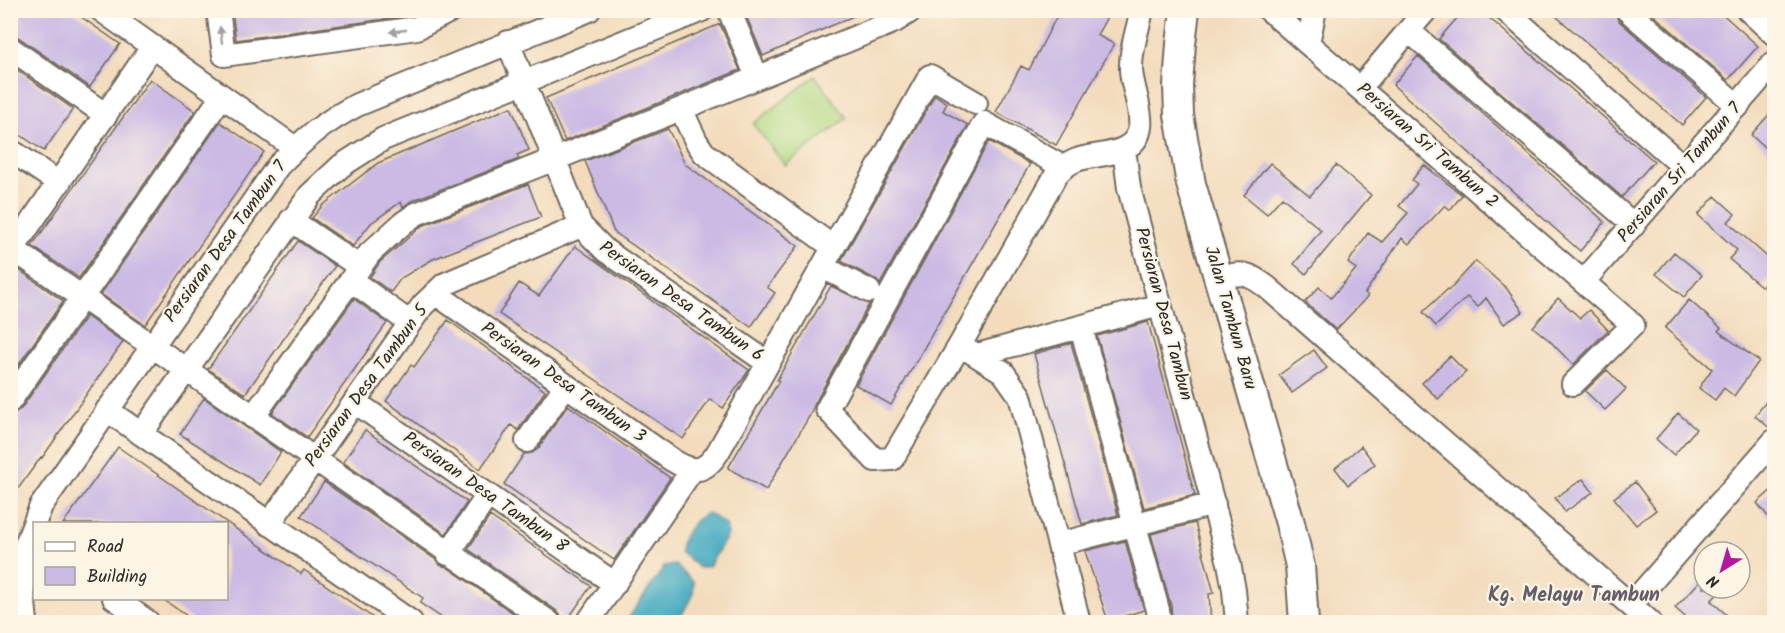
<svg xmlns="http://www.w3.org/2000/svg" width="1785" height="633" font-family="Kalam,sans-serif">
<style>
.green{fill:#b1d983;stroke:#6e8257;stroke-width:1.5}
.water{fill:#40a8c0;stroke:#366a76;stroke-width:1.5}
.building{fill:#cabae4}
.lines{fill:none;stroke-linecap:round;stroke-linejoin:round}
.minor-casing{stroke:#71695e;stroke-width:26}
.major-casing{stroke:#71695e;stroke-width:32}
.minor{stroke:#fff;stroke-width:22}
.major{stroke:#fff;stroke-width:28}
.oneway{fill:#a0a0a0}
.labels{text-anchor:middle;dominant-baseline:central;stroke-width:4.5;stroke-linejoin:round;paint-order:stroke}
.street-label{font-size:18px;fill:#2b2b2b;stroke:#fcf5e5}
.neighbourhood-label{font-size:20px;font-weight:bold;fill:#635d6c;stroke:#fcf5e5}
</style>
<rect width="100%" height="100%" fill="#fcf5e5"/>
<filter id="ink" filterUnits="userSpaceOnUse"><feTurbulence type="fractalNoise" baseFrequency=".0167" numOctaves="2"/><feDisplacementMap in="SourceGraphic" scale="12" xChannelSelector="R" yChannelSelector="G"/><feConvolveMatrix kernelMatrix="1 2 1 2 8 2 1 2 1" color-interpolation-filters="sRGB"/></filter>
<filter id="wash" filterUnits="userSpaceOnUse"><feTurbulence type="fractalNoise" baseFrequency=".008" numOctaves="4" result="noise"/><feDisplacementMap in="SourceGraphic" scale="24" xChannelSelector="R" yChannelSelector="G"/><feGaussianBlur stdDeviation="1.35" result="paint"/><feColorMatrix in="noise" values="0 0 0 0 0 0 0 0 0 0 0 0 0 0 0 0 0 1.4 0 .05"/><feComposite in="paint" operator="in"/></filter>
<g filter="url(#wash)">
<rect width="100%" height="100%" fill="#f3dbbc"/>
<!-- green -->
<path class="green" d="M815,76L847,118L785,165L753,124Z"/>
<!-- water -->
<path class="water" d="M708,513L726,525L728,535L709,566L699,568L680,552C680,537 694,519 708,513Z
M675,565L694,582L693,594L678,622H627V620L665,566Z"/>
<g id="blocks">
<!-- building -->
<path class="building" d="M10,10H71L120,44L90,87L18,37L10,35Z
M232,10H422L413,15L236,40Z
M750,10H867L763,56L745,13Z
M1060,10H1111L1097,35L1114,44L1056,145L996,112L1021,66L1029,70Z
M1464,10H1480L1654,161L1622,197L1439,39Z
M1549,10H1614L1618,20L1706,97L1682,125Z
M1648,10H1718L1758,46L1728,80Z
M720,24L740,70L565,141L546,98Z
M1418,56L1605,222L1580,251L1393,85Z
M10,65L73,109L44,151L10,128Z
M150,79L195,111L79,278L32,246Z
M935,95L947,103L943,111L968,125L880,284L875,279L841,261Z
M511,107L529,150L517,155L519,159L411,201L403,207L401,202L371,223L353,246L312,218L322,206L378,163Z
M1774,109V156L1751,135Z
M220,122L264,152L145,325L101,294Z
M668,129L685,164L798,246L767,287L775,293L751,327L614,232L585,161Z
M989,141L1030,164L891,405L856,385Z
M1270,163L1310,196L1336,165L1371,195L1306,274L1294,264L1321,230L1282,197L1267,214L1244,195Z
M1424,165L1462,195L1450,210L1445,205L1409,244L1402,238L1365,293L1368,296L1336,330L1305,302L1319,287L1331,298L1356,269L1348,263L1368,233L1382,242L1408,213L1399,206L1417,184L1412,180Z
M528,184L541,217L433,259L401,278L391,292L370,277L380,262L422,226Z
M1715,196L1735,214L1728,222L1774,263V273L1762,287L1729,259L1737,250L1698,215Z
M298,241L335,266L245,394L208,369Z
M575,246L749,370L723,408L710,399L683,439L499,314L519,283L539,296Z
M1674,252L1702,275L1684,297L1656,274Z
M1476,261L1507,289L1523,312L1504,324L1486,298L1478,307L1467,297L1436,326L1423,312L1448,289L1449,290Z
M19,270L63,301L10,377V282Z
M831,286L869,304L815,403L810,415L766,490L728,468L779,381L777,380Z
M1558,298L1580,318L1589,310L1608,330L1573,365L1550,341L1533,327Z
M354,299L387,323L307,437L272,413Z
M1689,300L1721,328L1718,331L1759,361L1734,396L1724,388L1715,400L1699,388L1712,369L1665,328Z
M86,316L123,342L42,458L41,457L10,500V414L21,409Z
M448,320L545,391L518,430L511,425L480,469L386,401L411,365L414,367Z
M1148,322L1195,495L1144,508L1097,336Z
M1071,343L1118,515L1082,524L1034,354Z
M1314,350L1327,368L1292,393L1279,375Z
M1450,356L1466,372L1438,399L1422,383Z
M1607,370L1626,389L1605,410L1585,391Z
M1774,391V428H1770L1755,416Z
M204,398L281,452L260,485L180,434Z
M568,405L670,478L614,560L504,484L524,454L532,453L538,449Z
M1678,413L1696,429L1674,455L1656,439Z
M365,430L467,502L446,534L343,462Z
M1361,446L1375,464L1348,485L1335,468Z
M118,447L301,574L304,570L379,622H196L161,598H226V524H63Z
M1583,479L1593,492L1565,512L1555,498Z
M324,482L436,560L440,565L447,567L526,622H448L420,603L423,598L301,516Z
M1635,482L1656,510L1636,525L1614,498Z
M1774,488V524L1757,503Z
M490,516L591,586L566,622H562L561,616L557,611L468,549Z
M1195,523L1214,593L1209,594L1211,622H1172L1171,606L1151,534Z
M1125,541L1144,610L1108,621L1085,551Z
M1704,577V588H1723L1711,601L1727,615L1720,622H1691L1675,608Z"/>
</g>
</g>
<g filter="url(#ink)">
<use href="#blocks" fill-opacity="0" stroke="#71695e" stroke-width="1.5"/>
<g class="lines">
<defs>
<path id="minor" d="M101,10L295,148
M218,10L224,55L417,28L452,10
M729,10L757,77
M1269,10L1633,325L1573,384
M1505,10L1685,168
M1627,10L1738,106
M1748,10L1774,34
M1409,31L1634,225
M508,42L581,226L606,251L768,363
M1308,43L1315,10
M10,48L106,115
M1360,88L1426,10
M681,109L696,141L704,153L833,247
M1124,149L1129,188L1229,563L1234,590L1237,622
M10,150L59,183
M1063,167L984,123L827,409L875,460L892,459L960,345L1056,175C1076,151 1098,160 1123,149C1156,134 1132,95 1131,70C1130,50 1138,29 1142,10
M291,220L360,267
M10,247L549,622
M10,253L152,47
M823,267L869,291
M1218,277C1244,273 1246,271 1268,288L1650,622
M351,280L410,323
M1584,281L1774,63
M435,293L672,460C693,473 704,474 718,452L930,76L976,103
M1081,327L1158,610L1159,622
M960,345L1003,372L1020,396L1079,622
M977,355L1160,305
M10,401L222,96
M355,402L615,584
M107,410L411,622
M253,417L370,253L403,223L416,214L681,109L895,21L912,10
M141,434L310,195L341,166L383,139L702,10
M527,441L566,385
M269,524L410,323L423,305L445,284L581,226
M1059,544L1214,504
M448,554L488,495
M114,598L148,622
M1631,605L1774,441
M26,622L23,592L25,547L41,506L278,166C305,138 323,123 357,105L589,10
M588,622L692,470"/>
<path id="major" d="M1185,10L1181,44L1178,85L1179,115L1191,184L1290,523L1300,566L1304,622"/>
</defs>
<!-- minor casing -->
<use href="#minor" class="minor-casing"/>
<!-- major casing -->
<use href="#major" class="major-casing"/>
<!-- minor -->
<use href="#minor" class="minor"/>
<!-- major -->
<use href="#major" class="major"/>
</g>
<!-- one-way arrows -->
<defs><path id="oneway-solid" d="M-6-.8H1V-3.2L6.5 0L1 3.2V.8H-6Z" transform="scale(1.5)"/></defs>
<g class="oneway">
<use href="#oneway-solid" transform="translate(398 31) rotate(172)"/>
<use href="#oneway-solid" transform="translate(221 35) rotate(-97)"/>
</g>
</g>
<g class="labels">
<!-- street labels -->
<g class="street-label">
<text transform="translate(1427 146) rotate(41)">Persiaran Sri Tambun 2</text>
<text transform="translate(1680 173) rotate(-49)">Persiaran Sri Tambun 7</text>
<text transform="translate(226 242) rotate(-54)">Persiaran Desa Tambun 7</text>
<text transform="translate(681 302) rotate(35)">Persiaran Desa Tambun 6</text>
<text transform="translate(1163 314) rotate(75)">Persiaran Desa Tambun</text>
<text transform="translate(1230 318) rotate(74)">Jalan Tambun Baru</text>
<text transform="translate(563 383) rotate(35)">Persiaran Desa Tambun 3</text>
<text transform="translate(367 386) rotate(-54)">Persiaran Desa Tambun 5</text>
<text transform="translate(485 493) rotate(35)">Persiaran Desa Tambun 8</text>
</g>
<!-- neighbourhood labels -->
<g class="neighbourhood-label">
<text x="1574" y="596">Kg. Melayu Tambun</text>
</g>
</g>
<!-- margin -->
<rect width="1785" height="633" fill="none" stroke="#fcf5e5" stroke-width="36"/>
<!-- legend -->
<rect x="33" y="522" width="195" height="78" fill="#fcf5e5" stroke="#a8a49b" stroke-width="1.5"/>
<rect x="45" y="542" width="30" height="9" fill="#ffffff" stroke="#a8a49b" stroke-width="1.5"/>
<text x="87" y="552" font-size="18" fill="#2b2b2b">Road</text>
<rect x="45" y="567" width="30" height="18" fill="#cabae4" stroke="#a8a49b" stroke-width="1.5"/>
<text x="87" y="582" font-size="18" fill="#2b2b2b">Building</text>
<!-- north arrow -->
<g transform="translate(1722 570) rotate(217)"><circle r="28" fill="#fcf5e5" stroke="#a8a49b" stroke-width="1.5"/>
<path d="M0-4.5L10 22L0 15L-10 22Z" fill="#b5179e"/>
<text y="-9" font-size="16" font-weight="bold" text-anchor="middle" fill="#2b2b2b">N</text>
</g>
</svg>
